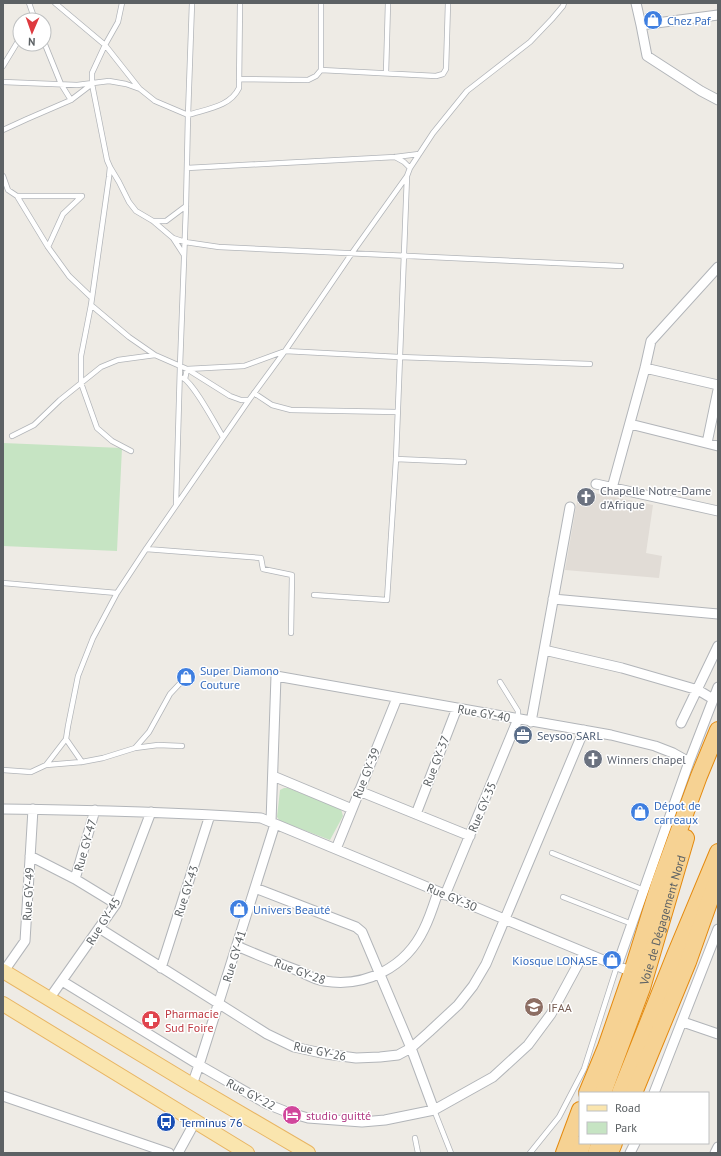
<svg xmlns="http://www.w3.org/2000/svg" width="721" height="1156" font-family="'PT Sans',sans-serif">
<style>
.education{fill:#e1dcd6}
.green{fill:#c6e4c3}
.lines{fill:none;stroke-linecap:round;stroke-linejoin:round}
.lane-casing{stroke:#b2b5b9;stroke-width:6}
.street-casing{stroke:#b2b5b9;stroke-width:11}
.primary-casing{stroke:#e8b563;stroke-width:16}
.highway-casing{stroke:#e48a0f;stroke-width:18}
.lane{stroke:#fff;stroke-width:4.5}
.street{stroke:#fff;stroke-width:9}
.primary{stroke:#fae5ae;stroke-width:14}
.highway{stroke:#f6d293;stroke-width:16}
.labels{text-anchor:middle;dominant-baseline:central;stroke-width:3;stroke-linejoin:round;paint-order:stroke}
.shop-label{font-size:12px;fill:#366cbe;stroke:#fff;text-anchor:start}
.worship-label{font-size:12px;fill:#5b616d;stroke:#fff;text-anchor:start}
.street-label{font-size:12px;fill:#5c6164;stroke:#fff}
.service-label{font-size:12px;fill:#4e5e75;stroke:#fff;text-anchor:start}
.education-label{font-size:12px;fill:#785e54;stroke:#fff;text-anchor:start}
.health-label{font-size:12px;fill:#be3a42;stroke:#fff;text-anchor:start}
.hotel-label{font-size:12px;fill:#b23c85;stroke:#fff;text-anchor:start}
.transit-label{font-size:12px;fill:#164399;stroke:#fff;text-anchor:start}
</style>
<rect width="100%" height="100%" fill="#eeebe5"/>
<!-- education -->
<path class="education" d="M579,490L653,505L646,553L662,556L659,578L565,570Z"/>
<!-- green -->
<path class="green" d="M3,443L122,448L117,551L3,546Z
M284,788H288L341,809L343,816L330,840L280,821L277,817L280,790Z"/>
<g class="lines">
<defs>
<path id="lane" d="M29,3L35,20
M55,3L105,45L139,88
M122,3L118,22L105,45L92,73V84L107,160L110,167L119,182L129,202L136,211L153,221L173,238L184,255
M44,42L61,84L71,100
M3,66L20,38
M321,70L436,76L443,74L446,69L448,3
M386,73L388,3
M239,79L308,80L316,76L321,70V3
M3,82L77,85L109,81L126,84L140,89L155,101L188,115C206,109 230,107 239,88L240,3
M3,130L27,119L71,100L92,84
M395,157L404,162L410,168
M110,167L109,177L91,305L81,356V383L97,428L112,441L131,451
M187,168L395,157L419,154
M3,176L8,190L17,196L48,247L69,276L91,297
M17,196H82L63,214L48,247
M153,221H166L186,206
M173,238L185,242L219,247L621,266
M91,305L129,337L155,355L187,369L230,396L241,400H249
M183,378C195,385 215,424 223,437
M185,379L187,369L244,366L285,351L399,357L590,364
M254,393L272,405L291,410L397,412
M12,436L34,425L60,400L101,367L118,360L155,355
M396,459L464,462
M176,505L180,366L186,206L188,115L192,3
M146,549L261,558L263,569L292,575L291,633
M3,583L117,593
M314,595L387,600L396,459L407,176
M500,682L518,711V719
M66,739L82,762
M135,748L158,745L182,746
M46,765L66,739L68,726L78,676L93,638L117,593L146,549L249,400L285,351L352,253L407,176L410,168L433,133L467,91L530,42L552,19L563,6L564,3
M3,770L31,772L46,765L82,762L103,758L135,748L149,732L170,694L186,677
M552,853L644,890
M563,897L632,924
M434,1110L451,1153
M415,1138L418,1153
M530,1153L559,1117L584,1069L617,966"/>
<path id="street" d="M636,3L641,25L647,56L701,91L718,100
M641,25L718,15
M645,368L718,385
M630,424L718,446
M707,443L718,390
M596,484L718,511
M612,488L645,368L651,341L718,267
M553,599L718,614
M544,650L622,668L698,690L713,699
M531,722L570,507
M681,723L718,646
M273,776L352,809
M359,791L470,836
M3,809C89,810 175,812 261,818L632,972
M416,814L457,708
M271,822L276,676L611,735L655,746L673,753L689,762
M336,849L397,698
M30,856L75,879L116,904
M75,879L95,810
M255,888L356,927L362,932L411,1048L434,1110
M445,895L518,719
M99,928L267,1034L294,1047L326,1054L356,1058L380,1057L398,1055L411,1048L429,1032L458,1005L473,986L486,964L584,730
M237,946C257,955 278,963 299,971C307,975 316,980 324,981C366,988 406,967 424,929C430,917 434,904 438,892
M617,966L689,762L718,687
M161,968L210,815
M4,971L25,941L33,809
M62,981L199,1065L267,1104L287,1112L308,1118L362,1122L385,1120L434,1110L493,1077L528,1045L551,1014L584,953
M49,999L116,904L151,812
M683,1022L718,1034
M192,1085L199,1065L275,824
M654,1093L718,929
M3,1096L169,1153
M178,1153L195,1122
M630,1153L635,1143
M715,1153L718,1147"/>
<path id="primary" d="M3,971L192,1085L308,1153
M3,1004L247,1153"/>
<g id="highway">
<path d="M587,1093L606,1047L632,972L660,882L699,776L718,730"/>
<path id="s1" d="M603,1093L642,988L686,838"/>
<path d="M620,1093L675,955L718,852"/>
<path d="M634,1093L688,962L717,880"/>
<path d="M564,1153L580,1110"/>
<path d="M579,1153L583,1143"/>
<path d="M596,1153L600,1143"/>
<path d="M610,1153L614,1143"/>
</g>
</defs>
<!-- lane casing -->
<use href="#lane" class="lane-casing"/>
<!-- street casing -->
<use href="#street" class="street-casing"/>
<!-- primary casing -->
<use href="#primary" class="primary-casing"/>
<!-- highway casing -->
<use href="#highway" class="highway-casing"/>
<!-- lane -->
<use href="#lane" class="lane"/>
<!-- street -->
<use href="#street" class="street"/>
<!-- primary -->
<use href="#primary" class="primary"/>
<!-- highway -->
<use href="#highway" class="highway"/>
</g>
<!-- icons -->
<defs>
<symbol id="shop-disc" viewBox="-11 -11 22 22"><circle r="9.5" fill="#3f7fe0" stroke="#fff"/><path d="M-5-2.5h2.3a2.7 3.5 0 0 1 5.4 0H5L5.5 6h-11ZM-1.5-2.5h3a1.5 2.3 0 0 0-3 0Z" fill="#fff"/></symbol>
<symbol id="church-disc" viewBox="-11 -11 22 22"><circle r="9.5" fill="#6b7280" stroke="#fff"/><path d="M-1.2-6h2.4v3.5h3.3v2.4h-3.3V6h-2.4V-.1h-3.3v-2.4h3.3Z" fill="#fff"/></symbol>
<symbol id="office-disc" viewBox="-11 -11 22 22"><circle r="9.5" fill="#5c6f8a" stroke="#fff"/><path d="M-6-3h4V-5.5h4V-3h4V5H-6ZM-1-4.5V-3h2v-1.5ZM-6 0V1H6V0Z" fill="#fff"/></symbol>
<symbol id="university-disc" viewBox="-11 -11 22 22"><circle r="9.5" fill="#8d6e63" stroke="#fff"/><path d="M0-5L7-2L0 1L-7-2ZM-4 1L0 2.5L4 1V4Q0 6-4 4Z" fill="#fff"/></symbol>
<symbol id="pharmacy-disc" viewBox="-11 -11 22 22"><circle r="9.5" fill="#e0444e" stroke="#fff"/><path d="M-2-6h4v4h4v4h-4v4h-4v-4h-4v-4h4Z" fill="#fff"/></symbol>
<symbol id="hotel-disc" viewBox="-11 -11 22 22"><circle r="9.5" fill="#d1479c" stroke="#fff"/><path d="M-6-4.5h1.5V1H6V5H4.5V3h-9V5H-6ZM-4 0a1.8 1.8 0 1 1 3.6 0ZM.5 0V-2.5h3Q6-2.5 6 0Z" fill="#fff"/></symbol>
<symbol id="bus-disc" viewBox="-11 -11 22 22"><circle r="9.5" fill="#1a4fb4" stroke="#fff"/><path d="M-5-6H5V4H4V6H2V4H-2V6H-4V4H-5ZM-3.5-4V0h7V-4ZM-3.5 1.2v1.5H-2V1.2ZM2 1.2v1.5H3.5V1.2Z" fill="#fff"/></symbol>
</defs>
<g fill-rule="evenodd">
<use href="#shop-disc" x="642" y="9" width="22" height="22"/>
<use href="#church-disc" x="575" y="486" width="22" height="22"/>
<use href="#shop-disc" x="175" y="666" width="22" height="22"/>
<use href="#office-disc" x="512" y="724" width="22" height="22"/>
<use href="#church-disc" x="582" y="748" width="22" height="22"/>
<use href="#shop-disc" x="629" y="801" width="22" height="22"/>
<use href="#shop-disc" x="228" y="898" width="22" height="22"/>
<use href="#shop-disc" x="601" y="949" width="22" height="22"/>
<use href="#university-disc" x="523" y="996" width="22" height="22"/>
<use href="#pharmacy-disc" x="140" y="1009" width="22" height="22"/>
<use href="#hotel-disc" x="281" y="1104" width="22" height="22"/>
<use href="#bus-disc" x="155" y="1111" width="22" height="22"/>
</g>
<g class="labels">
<!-- shop labels -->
<g class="shop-label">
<text x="667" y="20">Chez Paf</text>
<text x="200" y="670">Super Diamono<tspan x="200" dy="14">Couture</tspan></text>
<text x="654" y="805">Dépot de<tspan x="654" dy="14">carreaux</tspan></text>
<text x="253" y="909">Univers Beauté</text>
<text x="598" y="960" text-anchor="end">Kiosque LONASE</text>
</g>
<!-- worship labels -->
<g class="worship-label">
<text x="600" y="490">Chapelle Notre-Dame<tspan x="600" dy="14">d'Afrique</tspan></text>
<text x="607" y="759">Winners chapel</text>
</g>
<!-- street labels -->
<g class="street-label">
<text transform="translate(484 713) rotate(10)">Rue GY-40</text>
<text transform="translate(436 761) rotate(-69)">Rue GY-37</text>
<text transform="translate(366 773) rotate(-68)">Rue GY-39</text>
<text transform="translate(482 807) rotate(-67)">Rue GY-35</text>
<text transform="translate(85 845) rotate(-74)">Rue GY-47</text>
<text transform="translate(186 891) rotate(-72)">Rue GY-43</text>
<text transform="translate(28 894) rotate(-87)">Rue GY-49</text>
<text transform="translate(452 897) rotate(23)">Rue GY-30</text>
<text stroke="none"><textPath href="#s1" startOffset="183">Voie de Dégagement Nord</textPath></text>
<text transform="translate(103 921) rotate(-58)">Rue GY-45</text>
<text transform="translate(234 956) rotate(-73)">Rue GY-41</text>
<text transform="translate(300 971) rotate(20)">Rue GY-28</text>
<text transform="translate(320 1051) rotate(12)">Rue GY-26</text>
<text transform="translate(251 1094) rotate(28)">Rue GY-22</text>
</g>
<!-- service labels -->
<g class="service-label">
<text x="537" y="735">Seysoo SARL</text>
</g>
<!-- education labels -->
<g class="education-label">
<text x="548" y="1007">IFAA</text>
</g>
<!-- health labels -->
<g class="health-label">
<text x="165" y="1013">Pharmacie<tspan x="165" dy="14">Sud Foire</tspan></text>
</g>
<!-- hotel labels -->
<g class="hotel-label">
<text x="306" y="1115">studio guitté</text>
</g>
<!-- transit labels -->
<g class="transit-label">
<text x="180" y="1122">Terminus 76</text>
</g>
</g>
<!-- border -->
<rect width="721" height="1156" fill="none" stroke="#5c6164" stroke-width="8"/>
<!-- legend -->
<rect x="579" y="1092" width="130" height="52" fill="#ffffff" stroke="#bec0c1"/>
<rect x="587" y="1105" width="20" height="6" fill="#fae5ae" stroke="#bec0c1"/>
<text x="615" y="1112" font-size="12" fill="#5c6164">Road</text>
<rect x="587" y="1122" width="20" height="12" fill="#c6e4c3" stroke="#bec0c1"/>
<text x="615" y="1132" font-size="12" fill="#5c6164">Park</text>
<!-- north arrow -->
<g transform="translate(32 32) rotate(182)"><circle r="19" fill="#ffffff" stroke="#bec0c1"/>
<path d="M0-3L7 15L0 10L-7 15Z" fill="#de3a3f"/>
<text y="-6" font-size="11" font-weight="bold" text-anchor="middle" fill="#5c6164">N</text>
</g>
</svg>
